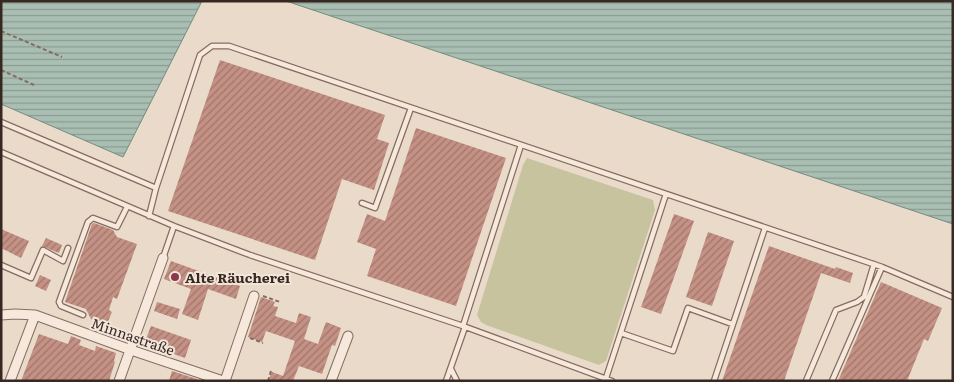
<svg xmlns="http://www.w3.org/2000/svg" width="954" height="382" font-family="Literata,serif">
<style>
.green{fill:#c7c39f}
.water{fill:url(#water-rules);stroke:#718d80}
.building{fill:url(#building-hatch)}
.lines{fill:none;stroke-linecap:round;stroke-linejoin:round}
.service-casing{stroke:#856c60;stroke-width:7}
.minor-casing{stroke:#856c60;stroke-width:11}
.path{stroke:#856c60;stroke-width:2;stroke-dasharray:4 2.5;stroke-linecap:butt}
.service{stroke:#f6e9dc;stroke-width:4.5}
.minor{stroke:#f6e9dc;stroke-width:9}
.poi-dot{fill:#8d374a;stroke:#f2e5d9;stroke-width:2}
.labels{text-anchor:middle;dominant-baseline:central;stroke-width:4;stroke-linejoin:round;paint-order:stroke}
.poi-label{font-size:14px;font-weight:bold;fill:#372822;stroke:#f2e5d9;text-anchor:start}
.street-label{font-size:14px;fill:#372822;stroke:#f2e5d9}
</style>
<defs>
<pattern id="water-rules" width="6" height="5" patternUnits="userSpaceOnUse" patternTransform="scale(1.25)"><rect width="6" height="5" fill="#aabfb4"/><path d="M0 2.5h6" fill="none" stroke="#8b9b92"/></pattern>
<pattern id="building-hatch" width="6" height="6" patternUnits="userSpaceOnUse" patternTransform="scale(1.25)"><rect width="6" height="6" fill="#c49184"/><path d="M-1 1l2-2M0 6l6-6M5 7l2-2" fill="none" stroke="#a0766c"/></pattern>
</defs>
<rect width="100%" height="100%" fill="#eadaca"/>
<!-- green -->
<path class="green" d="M527,158L653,200L655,210L606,361L599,365L486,325L481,322L477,315L523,165Z"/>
<!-- water -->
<path class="water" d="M1,1H202L123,157L1,104Z
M286,1H953V224Z"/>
<!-- building -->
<path class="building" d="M220,60L385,115L377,139L389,143L374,190L342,179L315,260L168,211Z
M416,128L506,158L456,306L367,276L376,249L357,242L367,214L385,221Z
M674,214L694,221L661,314L641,307Z
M94,223L113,230L117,237L137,244L117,299L113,297L109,310L112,312L107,324L91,319L86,309L65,302L92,224Z
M1,229L29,241L21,258L1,248Z
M708,232L734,241L712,306L686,297Z
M46,238L62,245L59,253L42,246Z
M769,246L835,269L836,267L853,273L850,283L821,273L784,381H722Z
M171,261L240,286L236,299L208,289L198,320L182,314L191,289L164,279Z
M40,275L51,280L46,291L35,286Z
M881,282L942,308L928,341L924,339L907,381H838Z
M261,297L275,302L273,306L278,307L275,316L296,323L299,313L311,317L304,339L318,344L326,322L341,328L335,346L332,345L322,374L299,366L293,381H268L272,372L283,376L295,341L266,331L262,342L248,337Z
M157,302L180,309L177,319L154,311Z
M151,326L191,340L185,358L168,352L169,347L146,339Z
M39,334L68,344L71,336L81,340L79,345L95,351L96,346L116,353L114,361L115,362L109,381H21Z
M172,371L197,379V381H169Z"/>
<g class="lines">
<defs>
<path id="service" d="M1,122L156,188
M1,152L174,226L250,255L463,326L612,381
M362,203L375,208L411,108
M149,216L156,188L200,55L212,46H229L882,267L953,297
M163,258L174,226
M1,265L31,278L43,250L63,261L68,248
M83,315L61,306L59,302L88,222L93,218L117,227L127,207
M463,326L521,145
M621,333L673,351L688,308L732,324
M451,369L457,381
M606,378L666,194
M446,381L465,327
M714,381L765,228
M806,381L836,310L857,302L864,297L874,264
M832,381L882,267"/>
<path id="minor" d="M1,315L15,314L35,315L131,350L223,381
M10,381L35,315
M119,381L163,258
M225,381L254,296
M331,381L348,336"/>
</defs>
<!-- service casing -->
<use href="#service" class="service-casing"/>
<!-- minor casing -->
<use href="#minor" class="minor-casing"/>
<!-- path -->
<path class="path" d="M1,31L62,57
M1,70L34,85
M263,296L280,302
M250,338L263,343
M268,381L271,371"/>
<!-- service -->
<use href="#service" class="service"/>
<!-- minor -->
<use href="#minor" class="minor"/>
</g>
<!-- markers -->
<circle class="poi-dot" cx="175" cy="277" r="5"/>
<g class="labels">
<!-- poi labels -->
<g class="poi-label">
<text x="185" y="277">Alte Räucherei</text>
</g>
<!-- street labels -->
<g class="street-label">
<text transform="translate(133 336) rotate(19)">Minnastraße</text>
</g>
</g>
<!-- border -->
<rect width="954" height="382" fill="none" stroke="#372822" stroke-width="5"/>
</svg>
